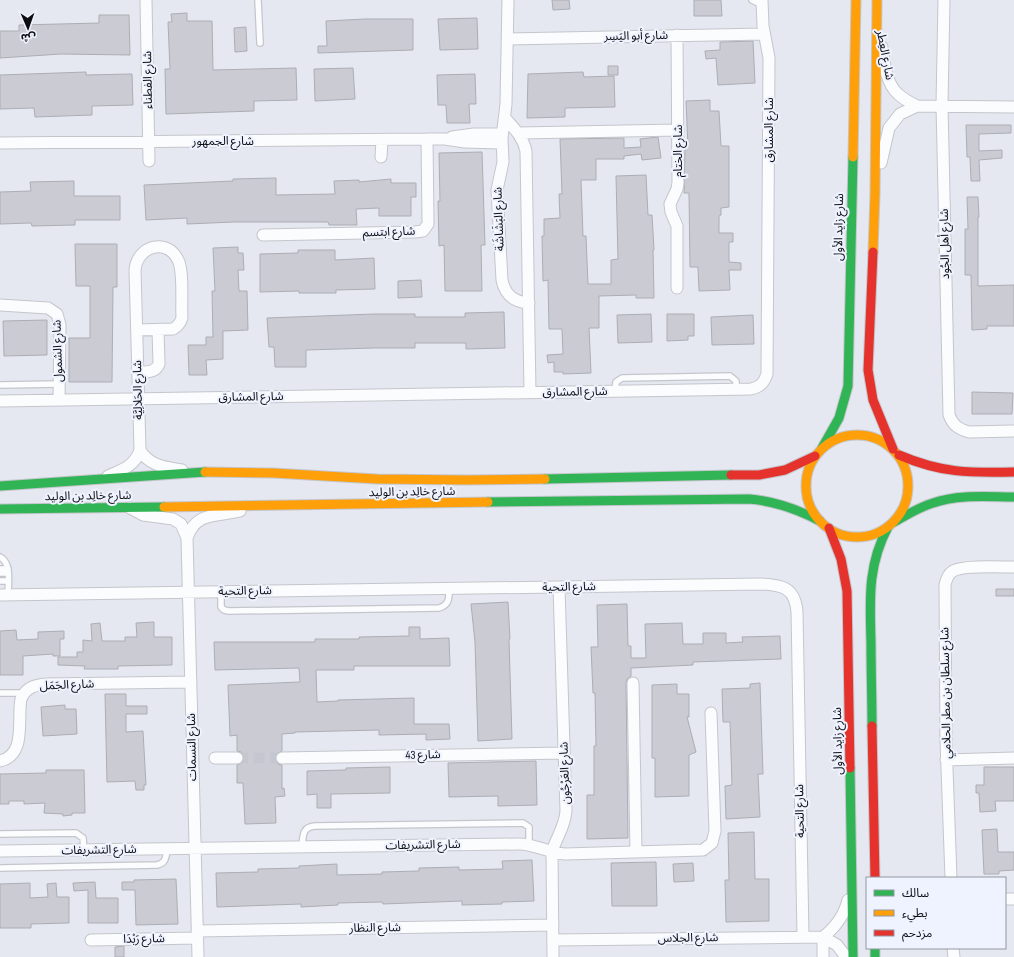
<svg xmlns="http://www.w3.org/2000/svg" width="1014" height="957" font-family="'Sofia Sans Condensed','Noto Sans Arabic',sans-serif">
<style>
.building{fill:#cbccd3;stroke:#acaeb4}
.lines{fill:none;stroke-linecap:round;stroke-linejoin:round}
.street-tunnel{stroke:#c4c7cf;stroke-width:11;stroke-dasharray:11 5.5;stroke-linecap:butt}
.lane-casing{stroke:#c4c6cc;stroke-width:8}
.street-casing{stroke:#c4c6cc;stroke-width:13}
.fast-casing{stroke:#c4c6cc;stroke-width:11}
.slow-casing{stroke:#c4c6cc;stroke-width:11}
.jam-casing{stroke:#c4c6cc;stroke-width:11}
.lane{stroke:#fbfcfd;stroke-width:5.5}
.street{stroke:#fbfcfd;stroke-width:11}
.fast{stroke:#30b455;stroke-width:9}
.slow{stroke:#ff9f0a;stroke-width:9}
.jam{stroke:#e5322d;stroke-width:9}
.labels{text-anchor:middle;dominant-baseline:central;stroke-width:4;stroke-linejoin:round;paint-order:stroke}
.street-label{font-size:12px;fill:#0b0d11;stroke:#eff3ff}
</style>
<rect width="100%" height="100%" fill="#e5e8f0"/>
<!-- building -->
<path class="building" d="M552,0H569L570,9L553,10Z
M694,0H721L722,16H694Z
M187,13V21H212L213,70L296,68L297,100L254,101V111L166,114L165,69H170L168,22H172L171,14Z
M99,15H129L130,55L61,54L0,58V31H19V25L99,23Z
M477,18L478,49L440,50L438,19Z
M365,19H413V50L318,53V46H327L326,21Z
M246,27L247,51L235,52L234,28Z
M753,41L755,83L718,85L716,58L706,59L705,51L720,50V42Z
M608,66H618V75H608Z
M353,68L355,99L315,101L314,69Z
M86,72V75L132,74L133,105L92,106V115L35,117L34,108L0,109V75Z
M583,72L584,77L614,76L615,107L565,108V117L527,118L528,74Z
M475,74L476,104H469L470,123H447L446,105H438L437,75Z
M710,100V111H719L721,146H729V207L721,208V215L719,216V233H733V242H729V262L741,263V270H729L730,290L699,291L698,267H690L689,193H684L685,147H688L686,101Z
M966,125H1011V133L979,134V151L1002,150V158L979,160L980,181H971L970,157H967Z
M658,137L661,158L642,160L641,154L624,156V159H596V180H581L583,236H586L588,284H611V260L618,259L616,176L646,175L648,215H652L654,250H653L654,298H636V295L599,296V328H589L591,373L563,374V372H554V362L548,363L547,355L563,354L562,329H549L548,280L543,281L542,236H544V219L560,218L559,194H562L560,139L624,138V148L641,147L640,139Z
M482,152L485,245H481L482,291H445L444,245L439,246L438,201H440L439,153Z
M276,178V195L335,194L334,181L359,180V182L391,179V183H416V197H411V216H379V208L356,209L357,225H329L328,222H234L187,224V218L146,220L144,185L233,181V179Z
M74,181V196H120V220H75V225L32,226L31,223L0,224V192L31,191L30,182Z
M967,197H978L979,217H978V286L1014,285V326H987V329L972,330L971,275H965V229H968Z
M75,244H117V287H113L112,382H69V338H90V286H76Z
M238,247V253H243L244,270H238L239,291H247L248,330L223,331V359L206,360L207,375H189L188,345H206V337H213L212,291H215L213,248Z
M298,250H335V260L374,258L375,289L336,290V293H299V291L260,292V254L298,253Z
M421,280L422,297L398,298V281Z
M504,312L505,348L466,349V343H415V348H374L306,350V367H275L274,347H269L267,318L374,314H415V317H465V313Z
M651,314L652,342L618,343L617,315Z
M667,314H694V336H688V340L667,341Z
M753,315L754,344L712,345L711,317Z
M47,320V355L4,356L3,321Z
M972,392L1013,393L1012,414H972Z
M996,589H1014V596H996Z
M508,602L510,639L509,640L512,739L478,741L475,642L471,604Z
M627,604L628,646H631V658H646L645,624L682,623L683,644H703V633H726V643L743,642L742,637L780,636L781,659L693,662V665L631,668V676L627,679L626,683L628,838L587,839V795H594V746H596L595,693H593L591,647H598L597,605Z
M154,622V637H172V665L118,666V669H84L85,666L58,665V657H77V652H83V640L92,641L91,624L100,623L102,641H125V637H137L136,623Z
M409,627H420V639L449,638L450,666H354V670H316L317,702L338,701V700L414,698V724H449L450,739L426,740V734L379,735V730L295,732V733L282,734V751L276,754L275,759L278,764L282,765V789L284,788L285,796L275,797L276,823L245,824L243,783H237V765L243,762L244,758L241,752L237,751V735L230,736L228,685L300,682L299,668L215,670L214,642H315V639H359V637L409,636Z
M16,630L17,640L38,639V632L64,631V639H60V656H53V654L23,656V675H0V631Z
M760,683L763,774H758L760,817L726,819L725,786L732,785L730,722H723L722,689L750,688V684Z
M677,684V694H689V717H687L696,752L689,755V796L655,797V758H652V685Z
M105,694H126V706H147V714H126V732L143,731L146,785H144V790H136L135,781L107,782Z
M65,705V709H76L77,734L43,736L41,707Z
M536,761L537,805L498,806V796L449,797L448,763Z
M390,767V793L331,794V808H317V794L307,795V771L346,770V768Z
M984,767H1014V801H995L996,811L980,812L979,793H976V785H984Z
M46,770H84L85,813H72V815L63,816V814L44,813L45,803L24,804V801H9V804H0V774L46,773Z
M997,829L998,852H1014V870L999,871V874H984L982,830Z
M754,832L755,879H769V921L726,922L725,880H729L728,833Z
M532,860L534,901L502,902V904L462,905V901L383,904L382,902L338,903V905L301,907V904L217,907L216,873L258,872V869L299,868V866L337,864V875L382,874V872L419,871V868L459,867V870L503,869L502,861Z
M656,862L657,906H612L611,863Z
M693,863L694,881L674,882L673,864Z
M176,879L178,924L136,925L135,890H122V882H134V880Z
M95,882L96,898H118V923H88V890L74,891L73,883Z
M30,883V898L48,897L47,884L56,883L57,897H69V923L31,924V928H0V884Z
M124,946V957H115V947Z"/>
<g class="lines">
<!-- street-tunnel -->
<path class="street-tunnel" d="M237,758H282"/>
<defs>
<path id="lane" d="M258,0L260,43
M752,0L762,5
M0,385L59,384
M615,391L616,382L622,378L730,376L736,381V389
M0,557C12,563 8,583 8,595
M0,569H8
M0,573H8
M0,581H8
M221,592V607L224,610L229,611L439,608C450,605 449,597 449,588
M0,693H23
M0,834L76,833L83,838L84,850
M302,847C303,836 302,827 315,826L523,823L529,827V845
M0,868L157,865C166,863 166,857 167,849"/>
<path id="street" d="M146,0L149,161
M508,0L506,104L502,138L503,162L497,190L502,280C505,295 514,302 529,303
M944,0L942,105L949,415C953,425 958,429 969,432L1014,431
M508,39L764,34
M882,47C884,63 886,83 898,94C903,99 911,103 917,106
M505,118C514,128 523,137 526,151L530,392
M519,133L678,130
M452,137L474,134H502
M0,143L427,139H445L465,142L502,143
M381,157L382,140
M881,163L889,128L900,114L917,106L1014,107
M263,235L415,232L423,231L428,224V221L427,139
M677,288V226L671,212L670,204L677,189L678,183L677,35
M0,305L48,308L57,314L60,325L59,400
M138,372C147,372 155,373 159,364L158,330
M0,401L751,389C760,387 764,383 767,374L769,58L763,26L762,0
M140,450C149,466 165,467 182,470
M108,476C122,470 135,466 140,450L135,270C137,246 167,237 178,260C184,271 181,304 182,318C180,324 177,327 173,329L137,330
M130,508L143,515L173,519L181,524L187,538
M0,595L760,584C782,585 795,587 797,612L803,936
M633,683L636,851
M215,758H237
M282,758L564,753
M946,760L1014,758
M0,761C27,755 17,719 21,699C26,687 35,685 47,684L191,682
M0,851L519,844C535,844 549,853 565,854L703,850L712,843L715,831L711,713
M951,878L946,741L945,585C946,580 948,574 953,571C963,565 1001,567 1014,567
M1005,899H1014
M197,931L553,925
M823,937C836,927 844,916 848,900
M823,937V957
M91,940L197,938
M553,940L823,937L837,945L846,957
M953,948L954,957
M198,957L187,538C196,511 217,517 240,511
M553,957L552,852C556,838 565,827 566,811L559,587"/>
<path id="fast" d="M822,448L839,418L848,386L853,157
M545,479L731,475
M0,486L205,472
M488,502L749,499C775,501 797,509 820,521
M0,509L164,507
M894,522C907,515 919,507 933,503C959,494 988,497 1014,497
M872,726C872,699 871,671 871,643C870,601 867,566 888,527
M850,768L853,957
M875,948V957"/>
<path id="slow" d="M853,157L856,0
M873,252L875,194L877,0
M806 486a51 51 0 1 1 102 0a51 51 0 1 1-102 0Z
M205,472L273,473L377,479L467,480L545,479
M164,507L488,502"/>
<path id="jam" d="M873,252L868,370L873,400L893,449
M899,455C941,473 969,473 1014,472
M731,475H759L785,470L815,456
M829,528L841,559L847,591L850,768
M872,726L875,878"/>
</defs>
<!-- lane casing -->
<use href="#lane" class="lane-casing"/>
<!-- street casing -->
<use href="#street" class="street-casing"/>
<!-- fast casing -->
<use href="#fast" class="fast-casing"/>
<!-- slow casing -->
<use href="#slow" class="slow-casing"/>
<!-- jam casing -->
<use href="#jam" class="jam-casing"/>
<!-- lane -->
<use href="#lane" class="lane"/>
<!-- street -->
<use href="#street" class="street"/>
<!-- fast -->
<use href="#fast" class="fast"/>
<!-- slow -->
<use href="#slow" class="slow"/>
<!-- jam -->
<use href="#jam" class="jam"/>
</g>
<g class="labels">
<!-- street labels -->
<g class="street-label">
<text transform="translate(636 36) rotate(-1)">شارع أبو اليَسِر</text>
<text transform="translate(885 55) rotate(79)">شارع العِطر</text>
<text transform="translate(148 80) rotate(-91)">شارع الفطناء</text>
<text transform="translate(769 130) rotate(-90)">شارع المشارق</text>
<text x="223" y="141">شارع الجمهور</text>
<text transform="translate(678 151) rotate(-90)">شارع الختام</text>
<text transform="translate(499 219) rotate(-92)">شارع البَشَاشَة</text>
<text transform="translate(839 227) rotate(-89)">شارع زايد الأول</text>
<text transform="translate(389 232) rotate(-2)">شارع ابتسم</text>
<text transform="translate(945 244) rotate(-91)">شارع أهل الجُود</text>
<text transform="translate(58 351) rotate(-92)">شارع الشمول</text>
<text transform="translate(138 390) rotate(-91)">شارع الحَلالِيَّة</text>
<text transform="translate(575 392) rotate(-1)">شارع المشارق</text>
<text transform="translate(251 397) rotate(-1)">شارع المشارق</text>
<text transform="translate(412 492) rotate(-1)">شارع خالِد بن الوليد</text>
<text transform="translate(88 496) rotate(-1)">شارع خالِد بن الوليد</text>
<text transform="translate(569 587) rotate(-1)">شارع التحية</text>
<text transform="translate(245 591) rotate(-1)">شارع التحية</text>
<text transform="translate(67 685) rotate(-2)">شارع الجَمَل</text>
<text transform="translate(946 693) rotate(-91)">شارع سلطان بن مطر الحلامي</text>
<text transform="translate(838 741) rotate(-91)">شارع زايد الأول</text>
<text transform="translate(192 747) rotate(-91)">شارع النسمات</text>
<text transform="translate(423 755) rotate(-1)">شارع 43</text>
<text transform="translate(565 773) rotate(-92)">شارع العَرْجُون</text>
<text transform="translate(800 811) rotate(-91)">شارع التحية</text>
<text transform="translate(423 845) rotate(-1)">شارع التشريفات</text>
<text transform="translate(99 850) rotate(-1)">شارع التشريفات</text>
<text transform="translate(375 928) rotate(-1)">شارع النظار</text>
<text transform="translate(688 938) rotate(-1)">شارع الجلاس</text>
<text transform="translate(144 939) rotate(-1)">شارع رَبْدَا</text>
</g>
</g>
<!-- legend -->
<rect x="866" y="877" width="140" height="72" fill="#eff3ff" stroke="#9497a0"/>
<rect x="874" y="890" width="20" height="6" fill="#30b455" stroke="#9497a0"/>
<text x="902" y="897" font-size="12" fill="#0b0d11">سالك</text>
<rect x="874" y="910" width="20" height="6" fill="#ff9f0a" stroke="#9497a0"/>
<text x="902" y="917" font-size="12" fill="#0b0d11">بطيء</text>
<rect x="874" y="930" width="20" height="6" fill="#e5322d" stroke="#9497a0"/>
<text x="902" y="937" font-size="12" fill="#0b0d11">مزدحم</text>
<!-- north arrow -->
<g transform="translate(28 28) rotate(178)" stroke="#eff3ff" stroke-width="3" paint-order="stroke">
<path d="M0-3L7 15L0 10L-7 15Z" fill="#0b0d11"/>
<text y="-6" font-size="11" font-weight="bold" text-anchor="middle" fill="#0b0d11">ش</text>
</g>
</svg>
